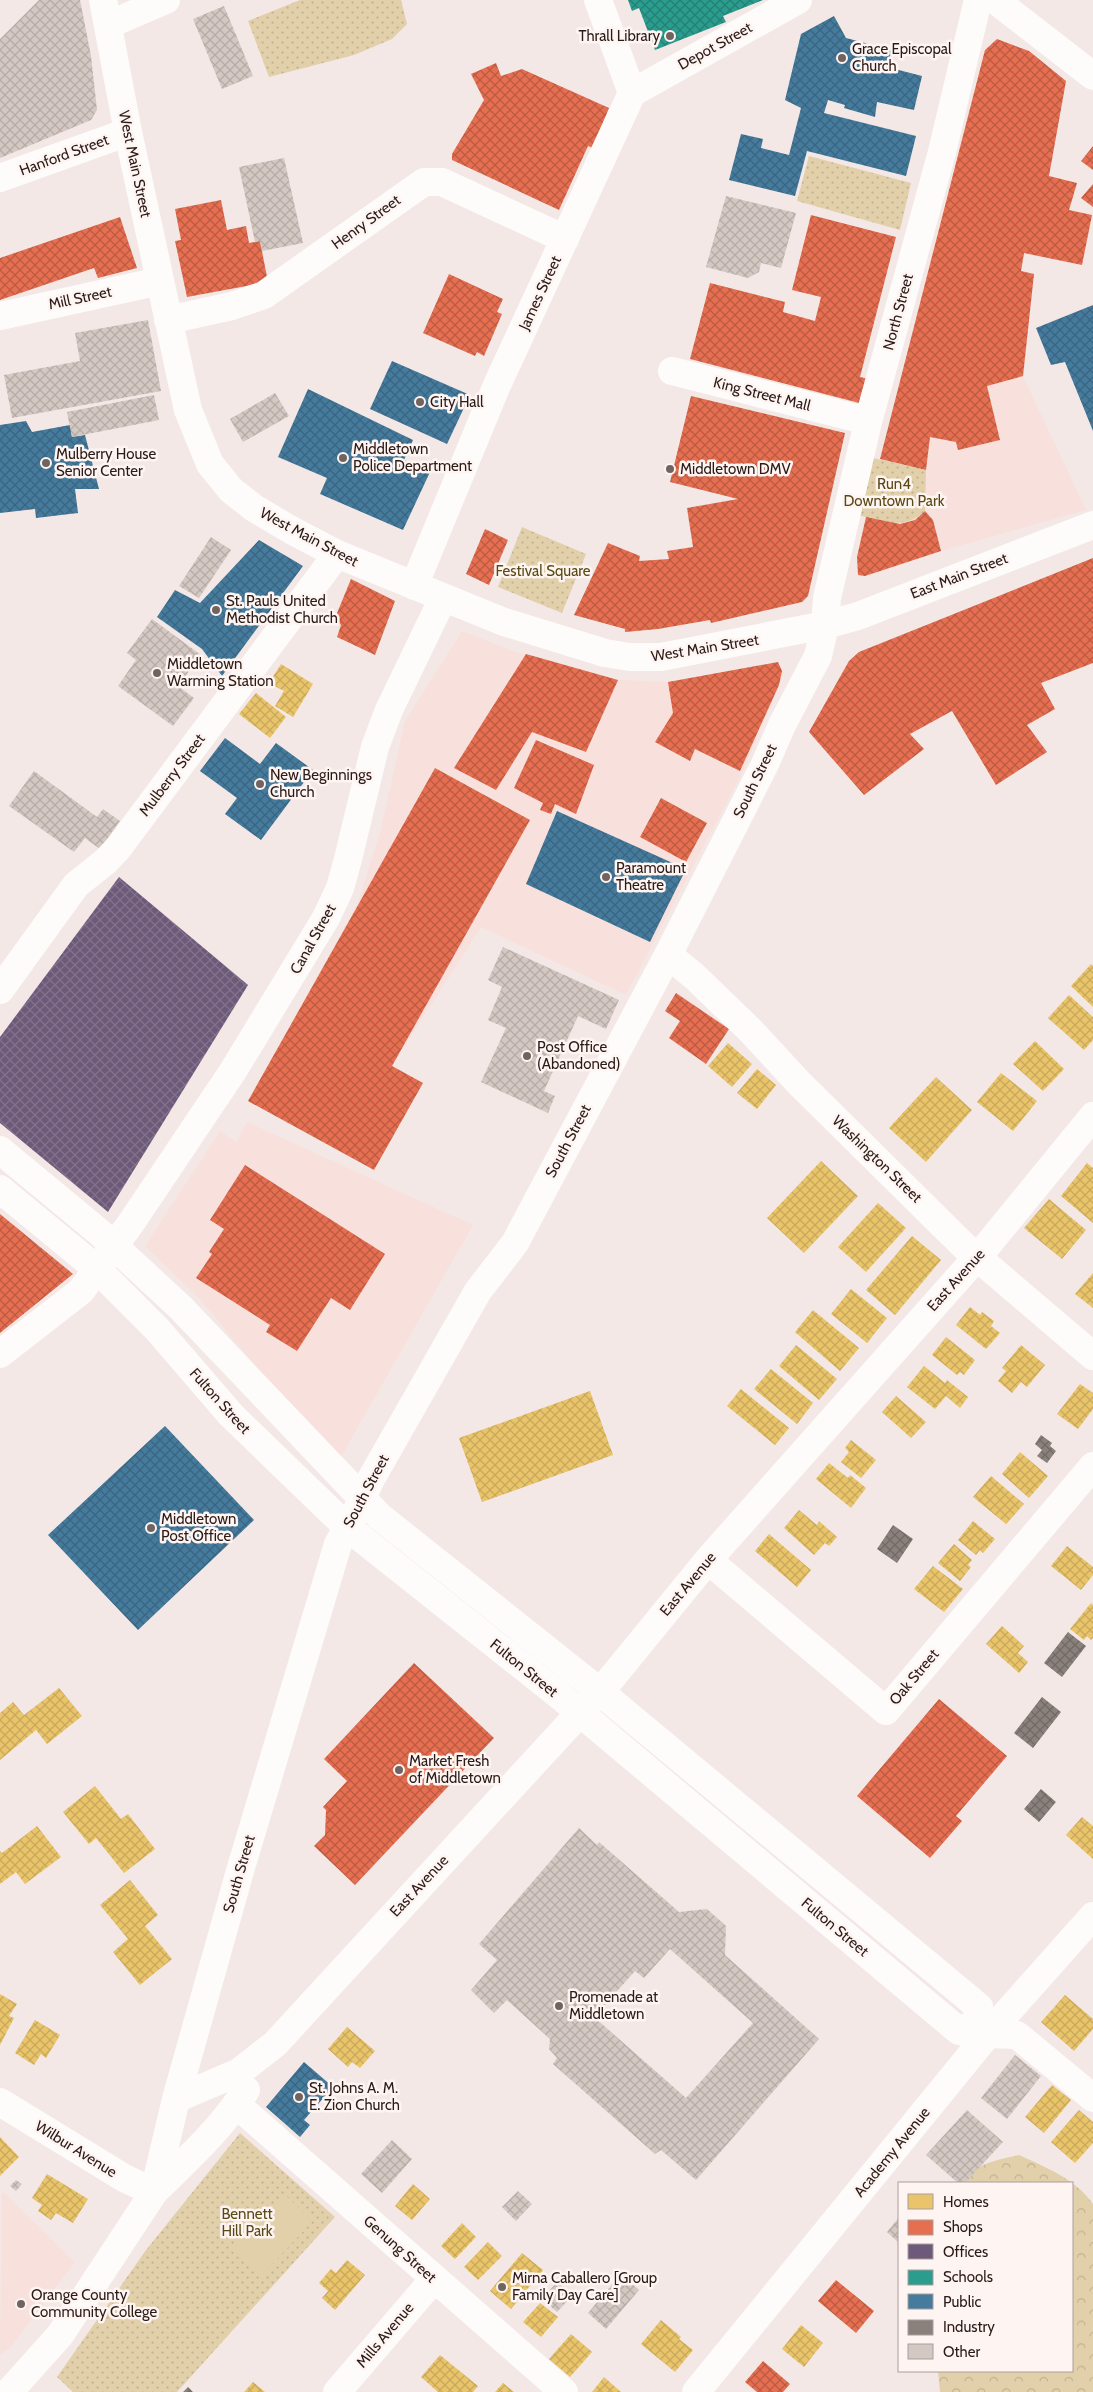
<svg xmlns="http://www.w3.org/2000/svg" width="1093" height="2392" font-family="Cabin,sans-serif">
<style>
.built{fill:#f8e0dc}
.forest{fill:url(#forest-crowns)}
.park{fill:url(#park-dots)}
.pitch{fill:#e2d0ab}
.homes{fill:url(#homes-cross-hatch)}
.shops{fill:url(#shops-cross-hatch)}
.offices{fill:url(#offices-cross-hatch)}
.schools{fill:url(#schools-cross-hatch)}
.public{fill:url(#public-cross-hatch)}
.industry{fill:url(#industry-cross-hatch)}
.building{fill:url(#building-cross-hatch);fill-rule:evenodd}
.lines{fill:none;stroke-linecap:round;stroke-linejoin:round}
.minor{stroke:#fdfcfb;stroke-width:28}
.major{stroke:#fdfcfb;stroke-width:28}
.poi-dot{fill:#71635f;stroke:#fef5f3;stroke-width:2}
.labels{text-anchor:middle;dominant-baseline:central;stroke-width:5;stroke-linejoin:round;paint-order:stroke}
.poi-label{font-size:15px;fill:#2b1b17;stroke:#fef5f3;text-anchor:start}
.street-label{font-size:15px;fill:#2b1b17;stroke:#fef5f3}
.park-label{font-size:15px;fill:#594914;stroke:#fef5f3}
</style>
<defs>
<pattern id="forest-crowns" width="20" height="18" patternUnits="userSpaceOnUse" patternTransform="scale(1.25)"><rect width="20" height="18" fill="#e2d0ab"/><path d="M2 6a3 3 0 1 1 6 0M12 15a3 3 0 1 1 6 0" fill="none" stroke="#c2b292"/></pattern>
<pattern id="park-dots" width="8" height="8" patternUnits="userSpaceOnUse" patternTransform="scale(1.25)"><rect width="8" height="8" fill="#e2d0ab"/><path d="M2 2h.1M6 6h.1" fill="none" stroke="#c2b292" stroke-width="1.8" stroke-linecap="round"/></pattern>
<pattern id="homes-cross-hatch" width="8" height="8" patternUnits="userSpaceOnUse" patternTransform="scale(1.25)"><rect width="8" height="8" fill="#e9c46a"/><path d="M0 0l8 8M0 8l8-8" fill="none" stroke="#c8a85b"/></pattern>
<pattern id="shops-cross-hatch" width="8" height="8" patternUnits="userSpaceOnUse" patternTransform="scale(1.25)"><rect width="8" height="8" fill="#e76f51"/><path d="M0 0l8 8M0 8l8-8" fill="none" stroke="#bb5a42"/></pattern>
<pattern id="offices-cross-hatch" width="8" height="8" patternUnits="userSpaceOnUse" patternTransform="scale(1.25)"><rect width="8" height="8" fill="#6d597a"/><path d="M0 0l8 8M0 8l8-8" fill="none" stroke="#82728a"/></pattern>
<pattern id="schools-cross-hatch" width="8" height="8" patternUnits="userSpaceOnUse" patternTransform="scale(1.25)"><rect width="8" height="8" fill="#2a9d8f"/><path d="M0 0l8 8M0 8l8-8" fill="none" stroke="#247f74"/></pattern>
<pattern id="public-cross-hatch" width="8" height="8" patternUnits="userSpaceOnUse" patternTransform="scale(1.25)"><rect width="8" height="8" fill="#457b9d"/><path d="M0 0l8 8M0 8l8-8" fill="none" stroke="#3a647f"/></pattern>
<pattern id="industry-cross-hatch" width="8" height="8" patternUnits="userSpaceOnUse" patternTransform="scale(1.25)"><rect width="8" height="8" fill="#8a817c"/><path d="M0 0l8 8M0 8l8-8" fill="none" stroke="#716965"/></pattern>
<pattern id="building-cross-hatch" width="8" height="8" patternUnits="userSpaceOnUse" patternTransform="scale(1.25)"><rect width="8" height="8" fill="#d4c8c2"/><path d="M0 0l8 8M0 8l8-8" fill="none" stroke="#b6aba6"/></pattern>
</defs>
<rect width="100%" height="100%" fill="#f3e8e6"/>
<!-- built -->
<path class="built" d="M997,39L1029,51L1066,81L1049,176L1077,183L1069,210L1092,215L1082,265L1025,254L1021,271L1034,274L1023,376L1086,510L941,551L865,576L858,575L857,557L880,459L985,50Z
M462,631L513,651L619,680L668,682L778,662L784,673L744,769L626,995L481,927L392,1066L423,1083L374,1170L248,1101L357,905L380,833L405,721Z
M247,1122L473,1225L341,1457L258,1369L199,1298L145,1246L220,1131L236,1142Z
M2,2191L75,2262L11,2347L0,2355Z"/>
<!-- forest -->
<path class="forest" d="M1019,2155C1045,2167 1076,2179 1093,2204V2392H940L938,2371H1072V2183H961C973,2164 997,2160 1019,2155Z"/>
<!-- park -->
<path class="park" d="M300,0H401L407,24L392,39L354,55L269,77L248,21Z
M809,156L911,183L900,230L797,201Z
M873,458L926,470L925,511C903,531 884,521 857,515Z
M522,527L586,554L562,613L498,587Z
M240,2133L335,2217L177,2392H73L57,2377L146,2250Z"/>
<!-- pitch -->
<path class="pitch" d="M285,2195L313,2221L260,2277L232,2251Z"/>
<!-- homes -->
<path class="homes" d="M281,664L313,684L293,717L275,706L284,691L269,683Z
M256,693L286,717L270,738L239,714Z
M1091,964L1093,966V1007L1071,986Z
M1069,995L1093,1017V1040L1084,1050L1048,1018Z
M1035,1041L1064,1069L1043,1091L1013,1064Z
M728,1043L752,1064L732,1087L708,1066Z
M757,1069L776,1085L757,1109L737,1093Z
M1001,1073L1037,1101L1013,1131L977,1102Z
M936,1077L972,1110L926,1162L889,1128Z
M821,1161L858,1196L804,1253L767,1218Z
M1087,1163L1093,1168V1223L1061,1196Z
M1049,1199L1086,1230L1062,1259L1024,1228Z
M878,1203L906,1228L866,1272L838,1247Z
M912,1236L941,1260L895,1315L866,1290Z
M1093,1273V1308L1075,1294Z
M851,1289L887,1318L867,1343L831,1314Z
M970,1307L980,1315L982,1312L994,1321L991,1326L1000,1333L986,1349L956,1325Z
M813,1310L859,1348L840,1371L795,1332Z
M946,1337L975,1360L964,1375L960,1372L957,1375L932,1355Z
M796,1345L837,1379L819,1400L779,1366Z
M1021,1345L1045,1365L1027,1387L1021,1382L1012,1393L998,1381L1006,1371L1002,1368Z
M924,1366L945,1383L947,1380L968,1397L960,1408L946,1396L935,1409L907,1387Z
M771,1369L813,1403L797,1424L754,1389Z
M1080,1384L1093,1393V1409L1078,1429L1057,1414Z
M741,1389L789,1428L775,1445L727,1406Z
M590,1391L613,1455L482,1502L459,1438Z
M896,1396L926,1422L911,1438L882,1412Z
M851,1440L876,1460L861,1478L841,1462L849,1452L845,1448Z
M1020,1452L1048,1476L1029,1498L1002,1474Z
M829,1463L848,1478L850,1475L866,1488L851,1508L816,1479Z
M991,1476L1024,1504L1006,1524L973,1497Z
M799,1510L817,1525L819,1521L837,1537L829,1546L825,1543L814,1555L784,1528Z
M973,1521L995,1539L983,1553L980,1550L976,1555L958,1540Z
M769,1534L811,1570L797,1587L755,1551Z
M954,1544L972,1560L968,1565L971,1567L960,1581L938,1563Z
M1067,1546L1093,1567V1575L1081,1590L1051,1566Z
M933,1566L963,1589L944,1612L914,1589Z
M1091,1603L1093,1605V1638L1091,1640L1087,1636L1084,1640L1070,1629Z
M1002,1626L1024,1646L1018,1653L1028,1662L1019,1673L986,1644Z
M59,1688L82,1716L47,1744L36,1730L0,1760V1713L13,1702L24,1715Z
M95,1786L121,1819L128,1814L155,1849L124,1873L96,1838L89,1844L63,1812Z
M1082,1817L1093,1826V1859L1066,1835Z
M37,1826L61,1857L25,1884L16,1872L0,1884V1851L2,1853Z
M130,1880L158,1915L145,1926L172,1959L140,1985L113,1952L128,1939L100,1905Z
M0,1994L17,2004L9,2016L14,2018L0,2045Z
M1065,1995L1093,2019V2029L1074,2051L1041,2022Z
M35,2020L60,2035L46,2058L41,2054L34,2065L15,2053Z
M347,2027L375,2051L360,2068L352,2062L348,2067L328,2049Z
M1052,2085L1071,2100L1044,2133L1025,2117Z
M1079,2110L1093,2122V2143L1075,2163L1051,2142Z
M0,2137L19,2157L0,2176Z
M47,2174L88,2199L73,2223L56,2213L51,2220L38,2211L42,2205L32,2198Z
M413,2184L430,2199L412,2220L395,2206Z
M462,2223L476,2237L455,2259L441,2246Z
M488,2242L502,2256L478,2280L464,2267Z
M522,2253L543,2270L511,2309L490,2291Z
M347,2260L365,2275L335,2310L322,2298L328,2291L319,2283L331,2269L336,2273Z
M540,2303L558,2317L541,2337L523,2322Z
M661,2320L681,2337L679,2339L693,2350L675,2372L641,2344Z
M801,2325L823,2343L804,2367L782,2349Z
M571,2334L592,2352L570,2377L549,2359Z
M440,2355L478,2386L473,2392H438L421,2377Z
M604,2377L621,2392H592Z
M253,2382L265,2392H244Z
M503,2383L514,2392H495Z"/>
<!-- shops -->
<path class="shops" d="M997,39L1029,51L1066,81L1049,176L1077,183L1069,210L1092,215L1082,265L1024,253L1021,271L1034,274L1023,376L987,386L1000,440L958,450L956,442L930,437L926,470L880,459L985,50Z
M496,63L501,76L522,69L609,108L593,148L588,146L559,210L452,160V154L484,100L471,74Z
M1093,146V170L1081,161Z
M1093,184V207L1081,198Z
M221,200L227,230L246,226L249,243L260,241L268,282L187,297L175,241L181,240L175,209Z
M811,215L896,237L860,377L873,380L867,405L690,359L710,283L785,302L783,312L815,321L821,297L792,290Z
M120,217L137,268L98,278L94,268L0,300V258Z
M449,274L503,299L497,312L502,314L484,356L477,352L475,356L423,333Z
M691,396L845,433L808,596L802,602L711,623L710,620L658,629L625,632V629L574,615L608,543L640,556L639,561L669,559L667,551L693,547L687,508L738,499L670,482Z
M925,511L933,520L941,551L865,576L858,575L857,557L866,517L900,524L915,520Z
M485,529L508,540L489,585L466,574Z
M1093,558V663L1041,683L1055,709L1027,725L1047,752L996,785L952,711L910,734L924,749L864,795L809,732L849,661L859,652Z
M351,579L395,601L375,655L337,637L341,625L335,618Z
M526,654L618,680L586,752L532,732L496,790L454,768Z
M778,662L782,671L779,685L740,771L695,749L690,761L655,742L673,713L668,682Z
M536,740L594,765L576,814L555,804L551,814L540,810L543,803L514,788Z
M435,768L530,820L392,1066L423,1083L374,1170L248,1101Z
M661,798L707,823L686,862L640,837Z
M676,993L729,1029L706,1064L669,1038L680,1021L665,1011Z
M245,1165L385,1254L350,1310L331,1298L297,1351L266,1332L270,1325L196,1278L212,1254L209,1252L224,1229L210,1220Z
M0,1214L73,1274L0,1333Z
M414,1663L494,1738L355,1885L314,1846L325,1835L326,1810L323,1807L347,1781L324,1759Z
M939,1699L1007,1756L956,1816L962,1821L930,1858L857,1796Z
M836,2280L874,2311L856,2333L818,2301Z
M763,2361L790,2384L783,2392H757L745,2382Z"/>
<!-- offices -->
<path class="offices" d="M119,877L248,985L108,1212L0,1123V1037Z"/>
<!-- schools -->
<path class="schools" d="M628,0H763L723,16L726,22L655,50L639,8L632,11Z"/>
<!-- public -->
<path class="public" d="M834,16L846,38L892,50L887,67L922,76L914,110L877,102L875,117L844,108L845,105L828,100L824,113L916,136L906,176L807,151L795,196L729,180L741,134L763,139L761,148L789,155L801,108L785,100L801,34Z
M1093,305V431L1065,362L1051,365L1036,328Z
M392,361L470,395L447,444L370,409Z
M308,389L413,440L404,460L430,472L403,530L320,494L327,478L278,457Z
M26,421L32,432L70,425L72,437L85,435L99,489H75L78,513L36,518L35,509L0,513V425Z
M259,540L303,566L222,676L202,649L157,617L175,590L200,603Z
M225,738L260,764L276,743L313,770L261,840L225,814L237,798L200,771Z
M557,811L686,869L650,942L526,884Z
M165,1426L254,1520L138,1630L48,1535Z
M304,2062L333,2087L304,2120L310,2125L300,2137L266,2107Z"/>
<!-- industry -->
<path class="industry" d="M1041,1435L1052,1443L1050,1446L1056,1451L1047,1463L1037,1456L1042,1450L1035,1444Z
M893,1525L913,1539L897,1563L877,1549Z
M1068,1632L1086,1646L1062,1677L1044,1663Z
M1042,1697L1061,1712L1033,1748L1014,1733Z
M1041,1789L1056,1802L1039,1822L1024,1809Z
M188,2387L193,2392H183Z"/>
<!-- building -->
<path class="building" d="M39,0H80L91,56L97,110L91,120L0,158V39Z
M224,6L253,76L222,89L193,19Z
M284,158L303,243L262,251L260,241L255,242L239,167Z
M726,196L796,213L781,268L761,263L759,272L748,278L706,267Z
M148,320L161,391L12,418L4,375L80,361L75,333Z
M275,393L289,416L243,442L230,419Z
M154,395L159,420L72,437L67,412Z
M211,537L231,550L199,598L179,586Z
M152,619L201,655L178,686L194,698L173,726L118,686L136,660L127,653Z
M34,771L97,817L103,809L120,821L100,849L85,838L74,852L9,806Z
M503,947L619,1000L606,1029L578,1016L544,1091L555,1096L548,1113L481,1082L506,1028L488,1020L502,987L488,980Z
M579,1828L597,1845L599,1842L679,1912L707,1909L726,1926L725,1955L819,2039L696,2180L661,2150L655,2154L553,2064L557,2058L549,2049L550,2039L507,2000L494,2013L471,1990L497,1960L479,1944ZM670,1949L753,2023L686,2098L594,2017L635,1971L644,1978Z
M1015,2055L1041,2076L1007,2119L981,2098Z
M967,2110L1003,2142L965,2183H958L926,2155Z
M392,2140L412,2159L382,2193L361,2174Z
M16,2180L22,2184L16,2191L10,2186Z
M518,2191L532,2204L516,2221L502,2207Z
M899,2217V2243L887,2232Z
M621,2274L639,2290L606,2329L588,2313Z
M557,2282L573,2295L557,2312L542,2299Z"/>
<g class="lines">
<!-- minor -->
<path class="minor" d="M103,0L128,132L188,410L210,464L231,490L254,508L291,530L337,554L504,622L605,653L630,657H661L825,625
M995,0L1093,76
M108,25L166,0
M632,93L798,0
M0,178L128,132
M0,316L160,281
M168,320L232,306L264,295L424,182H442L565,239
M672,371L852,417
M414,586L497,385L632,93L598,0
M668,955L694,976L751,1031L798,1082L964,1246L1093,1356
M0,990L76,885L106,861L119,847L337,554
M0,1354L81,1291L131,1223L233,1071L326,918L340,888L348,859L375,747L389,710L443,598
M708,1560L886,1711L1093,1466
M988,2034L1093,1916
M988,2034L1017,2035L1093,2098
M176,2099L239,2072L275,2044L610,1680L708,1560L986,1247L1093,1116
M0,2102L124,2178L154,2192C187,2160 221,2129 246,2090
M237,2105L564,2392
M9,2392L60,2335L154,2192L176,2099L240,1871L338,1544L357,1510
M337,2392L434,2279"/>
<!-- major -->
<path class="major" d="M825,625L858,616L1093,525
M0,1150L99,1232L181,1308L379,1516L599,1691L979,2007L976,2023
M0,1189L97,1269L157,1329L231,1415L347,1527L560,1696L959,2031L976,2023
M357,1510L371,1479L478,1291L515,1243L668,955L765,764L782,725L818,656L825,625L827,598L868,422L942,152L978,0
M696,2392L988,2034L976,2023"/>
</g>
<!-- markers -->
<g class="poi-dot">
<circle cx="670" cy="36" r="5"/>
<circle cx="842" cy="58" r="5"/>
<circle cx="420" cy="402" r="5"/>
<circle cx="343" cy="458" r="5"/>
<circle cx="46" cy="463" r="5"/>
<circle cx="670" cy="469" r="5"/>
<circle cx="216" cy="610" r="5"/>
<circle cx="157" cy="673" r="5"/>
<circle cx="260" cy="784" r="5"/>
<circle cx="606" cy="877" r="5"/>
<circle cx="527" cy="1056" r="5"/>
<circle cx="151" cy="1528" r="5"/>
<circle cx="399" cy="1770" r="5"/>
<circle cx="559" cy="2006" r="5"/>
<circle cx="299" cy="2097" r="5"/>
<circle cx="502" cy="2287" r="5"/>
<circle cx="21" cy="2304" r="5"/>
</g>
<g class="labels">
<!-- poi labels -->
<g class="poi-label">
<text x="660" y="36" text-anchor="end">Thrall Library</text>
<text x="852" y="49">Grace Episcopal<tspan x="852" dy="17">Church</tspan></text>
<text x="430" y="402">City Hall</text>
<text x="353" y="449">Middletown<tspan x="353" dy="17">Police Department</tspan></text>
<text x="56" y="454">Mulberry House<tspan x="56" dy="17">Senior Center</tspan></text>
<text x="680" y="469">Middletown DMV</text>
<text x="226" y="601">St. Pauls United<tspan x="226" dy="17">Methodist Church</tspan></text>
<text x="167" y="664">Middletown<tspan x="167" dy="17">Warming Station</tspan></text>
<text x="270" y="775">New Beginnings<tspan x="270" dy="17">Church</tspan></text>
<text x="616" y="868">Paramount<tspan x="616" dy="17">Theatre</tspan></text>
<text x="537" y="1047">Post Office<tspan x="537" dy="17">(Abandoned)</tspan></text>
<text x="161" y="1519">Middletown<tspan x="161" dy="17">Post Office</tspan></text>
<text x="409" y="1761">Market Fresh<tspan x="409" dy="17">of Middletown</tspan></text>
<text x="569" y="1997">Promenade at<tspan x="569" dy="17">Middletown</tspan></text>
<text x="309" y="2088">St. Johns A. M.<tspan x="309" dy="17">E. Zion Church</tspan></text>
<text x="512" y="2278">Mirna Caballero [Group<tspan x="512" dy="17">Family Day Care]</tspan></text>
<text x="31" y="2295">Orange County<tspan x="31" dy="17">Community College</tspan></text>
</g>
<!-- street labels -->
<g class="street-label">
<text transform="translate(715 46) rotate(-29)">Depot Street</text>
<text transform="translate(64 155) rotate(-20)">Hanford Street</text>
<text transform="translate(135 164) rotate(78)">West Main Street</text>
<text transform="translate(366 222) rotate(-36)">Henry Street</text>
<text transform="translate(540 293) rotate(-65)">James Street</text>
<text transform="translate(80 298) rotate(-12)">Mill Street</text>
<text transform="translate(898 312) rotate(-75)">North Street</text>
<text transform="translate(762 394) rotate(14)">King Street Mall</text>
<text transform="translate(309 537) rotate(28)">West Main Street</text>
<text transform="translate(959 576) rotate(-21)">East Main Street</text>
<text transform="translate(705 648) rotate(-9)">West Main Street</text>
<text transform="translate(172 775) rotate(-53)">Mulberry Street</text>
<text transform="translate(755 781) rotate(-64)">South Street</text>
<text transform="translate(313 939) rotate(-61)">Canal Street</text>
<text transform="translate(568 1141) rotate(-62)">South Street</text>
<text transform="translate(877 1159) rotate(44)">Washington Street</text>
<text transform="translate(956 1280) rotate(-48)">East Avenue</text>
<text transform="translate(220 1401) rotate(48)">Fulton Street</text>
<text transform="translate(366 1491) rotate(-62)">South Street</text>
<text transform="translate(688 1584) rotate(-50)">East Avenue</text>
<text transform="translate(524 1668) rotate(39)">Fulton Street</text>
<text transform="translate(914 1677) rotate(-50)">Oak Street</text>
<text transform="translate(239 1874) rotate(-74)">South Street</text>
<text transform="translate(419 1886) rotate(-47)">East Avenue</text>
<text transform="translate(835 1927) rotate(40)">Fulton Street</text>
<text transform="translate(76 2149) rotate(32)">Wilbur Avenue</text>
<text transform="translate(892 2152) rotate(-51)">Academy Avenue</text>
<text transform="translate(400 2249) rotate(42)">Genung Street</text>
<text transform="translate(385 2335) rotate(-50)">Mills Avenue</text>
</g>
<!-- park labels -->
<g class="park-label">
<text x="894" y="484">Run4<tspan x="894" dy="17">Downtown Park</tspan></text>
<text x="543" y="571">Festival Square</text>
<text x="247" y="2214">Bennett<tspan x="247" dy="17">Hill Park</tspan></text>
</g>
</g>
<!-- legend -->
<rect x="898" y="2182" width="175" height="190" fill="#fef5f3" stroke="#aa9e9b"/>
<rect x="908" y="2194" width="25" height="15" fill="#e9c46a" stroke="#aa9e9b"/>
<text x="943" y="2207" font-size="15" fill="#2b1b17">Homes</text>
<rect x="908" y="2220" width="25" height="15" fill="#e76f51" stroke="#aa9e9b"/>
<text x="943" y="2232" font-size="15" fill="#2b1b17">Shops</text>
<rect x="908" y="2244" width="25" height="15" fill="#6d597a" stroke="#aa9e9b"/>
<text x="943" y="2257" font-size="15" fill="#2b1b17">Offices</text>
<rect x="908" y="2270" width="25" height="15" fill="#2a9d8f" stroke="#aa9e9b"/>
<text x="943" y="2282" font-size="15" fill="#2b1b17">Schools</text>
<rect x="908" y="2294" width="25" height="15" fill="#457b9d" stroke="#aa9e9b"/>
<text x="943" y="2307" font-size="15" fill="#2b1b17">Public</text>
<rect x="908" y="2320" width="25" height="15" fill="#8a817c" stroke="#aa9e9b"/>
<text x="943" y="2332" font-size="15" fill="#2b1b17">Industry</text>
<rect x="908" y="2344" width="25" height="15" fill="#d4c8c2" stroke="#aa9e9b"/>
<text x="943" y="2357" font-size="15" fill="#2b1b17">Other</text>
</svg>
